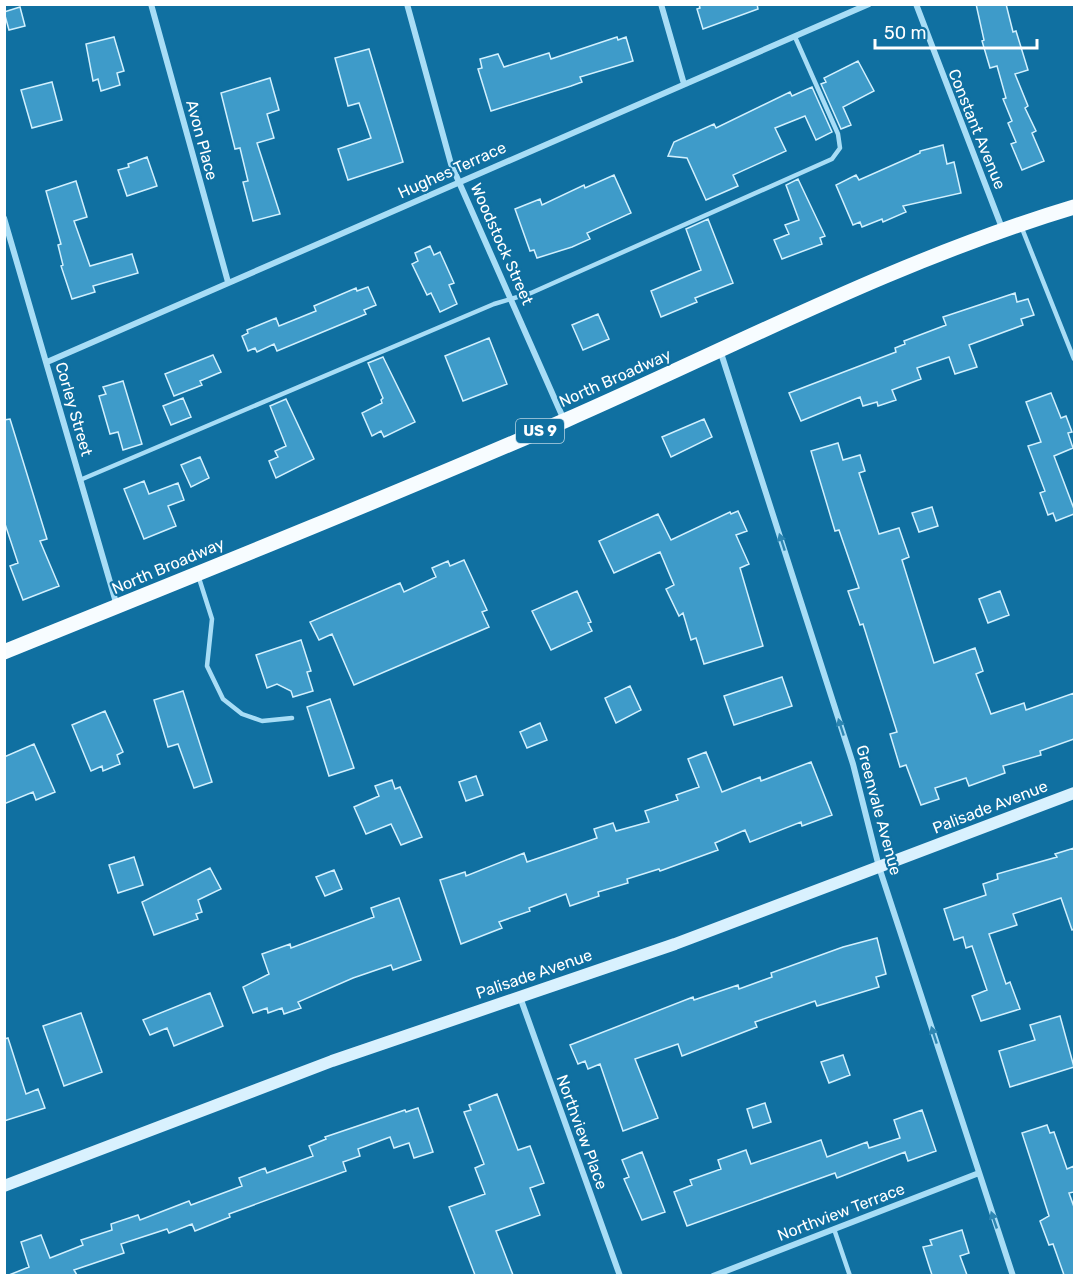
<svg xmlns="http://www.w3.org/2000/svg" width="1079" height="1280" font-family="Rubik,sans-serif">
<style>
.building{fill:#3e9bc9;stroke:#d1f0fe;stroke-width:1.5}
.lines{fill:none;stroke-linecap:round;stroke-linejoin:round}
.lane{stroke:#a8ddf6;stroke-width:4.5}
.street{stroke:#a8ddf6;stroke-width:6}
.secondary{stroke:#d9f1fe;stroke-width:12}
.primary{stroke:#f7fcff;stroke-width:15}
.oneway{fill:#2e86b2}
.labels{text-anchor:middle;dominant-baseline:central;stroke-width:4.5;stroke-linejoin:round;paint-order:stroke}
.shield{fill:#1070a1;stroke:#b7d4e3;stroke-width:1.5}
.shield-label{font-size:15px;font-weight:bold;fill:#fff}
.street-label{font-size:16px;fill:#fff;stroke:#1070a1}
</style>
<rect width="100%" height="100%" fill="#1070a1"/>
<!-- building -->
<path class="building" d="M699,4H757L758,9L703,29L697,9L700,8Z
M976,4H1006L1013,32L1016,31L1028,70L1015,74L1028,106L1025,108L1036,131L1032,133L1044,161L1022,170L1011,144L1016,142L1008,123L1012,121L1003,99L1006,98L997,66L990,68L982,41L984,40Z
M20,7L25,26L9,30L4,12Z
M114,37L124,71L117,73L120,85L101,91L98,79L93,81L86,44Z
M617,37L618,40L626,37L633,61L580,77L582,82L571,86L491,111L478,69L482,68L480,59L498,54L504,67L549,53L551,59Z
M369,49L403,162L348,180L338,149L371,138L359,103L348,106L335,58Z
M858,61L874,91L843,107L851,125L841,129L821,84L826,82L824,78Z
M270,78L279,110L267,114L274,138L257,143L280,214L253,221L243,182L248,181L240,148L235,149L221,93Z
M52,82L62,120L32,128L21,90Z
M812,87L832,132L816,140L805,116L775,128L786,151L733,175L738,186L706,200L687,158L668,156L674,142L714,124L716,128L790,92L792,96Z
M943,145L947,164L954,162L961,193L903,206L906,212L883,222L882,219L862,227L860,222L853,225L836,185L856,175L859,180L920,153V151Z
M147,157L157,186L127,196L118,170L129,167L128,164Z
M614,175L631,213L587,233L590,239L572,247L537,258L534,250L530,251L515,209L540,199L542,205L584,185L585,188Z
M798,179L825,236L820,238L822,244L782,259L774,240L789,234L785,225L799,220L786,185Z
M76,181L87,217L74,221L90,266L132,254L138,273L93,286L95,292L72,299L61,266L63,265L58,245L61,244L46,191Z
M708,219L733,283L695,298L697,302L661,317L651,291L701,270L686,229Z
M430,246L434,255L440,252L454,283L449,285L457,304L440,312L431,293L427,295L412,264L418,261L415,253Z
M368,287L376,305L364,310L366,314L277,351L274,344L257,352L255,348L248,351L242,336L248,333L247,330L276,318L279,326L316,311L314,306L356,288L357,291Z
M1015,293L1017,302L1028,299L1034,315L1021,319L1023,325L969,345L977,367L955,374L949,357L917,368L921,379L892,390L896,400L878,406L877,402L863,406L860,397L801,421L789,393L896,352L895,348L905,344L904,341L946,325L943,317Z
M598,314L609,339L583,350L572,325Z
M489,338L507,384L463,401L445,356Z
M213,355L221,372L200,381L202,385L174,396L165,374Z
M383,357L415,422L384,437L381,431L372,436L362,413L382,403L381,400L383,398L368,363Z
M123,381L142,444L123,450L118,432L110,434L99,396L106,394L103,387Z
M1051,393L1061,418L1066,416L1072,432L1068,433L1073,448L1054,456L1074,509V514L1056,521L1053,513L1048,515L1040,493L1045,491L1028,446L1041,442L1026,402Z
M183,398L191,417L171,425L163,406Z
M286,399L314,459L276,478L269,461L278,457L275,451L286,446L270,406Z
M10,419L47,539L40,541L59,586L23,600L10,566L18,563L4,521V420Z
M704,419L712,437L671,457L662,437Z
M838,443L843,460L860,455L865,471L859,473L879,534L899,528L909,557L902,560L934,663L975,648L983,671L976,674L991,714L1024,703L1026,710L1074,693V739L1040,751L1041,755L1003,766L1005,773L969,786L966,778L935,788L939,799L921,805L906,765L900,767L890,734L897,732L863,624L860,625L848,591L859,588L839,530L835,531L811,451Z
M200,457L209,478L191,487L181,465Z
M144,481L149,494L178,483L184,500L168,506L176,526L144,539L124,489Z
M932,507L938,526L919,532L912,513Z
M738,511L747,531L736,535L749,564L740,568L763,646L704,664L696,638L691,640L683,613L679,616L666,589L674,585L660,552L614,573L599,541L658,514L671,540L730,512L731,514Z
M464,560L487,610L482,612L489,627L354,685L332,634L319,640L310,622L400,583L404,592L436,577L432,568L448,561L450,566Z
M577,591L591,622L588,623L592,631L551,650L532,611Z
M1000,591L1009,615L988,623L979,599Z
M301,640L311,671L307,672L313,691L293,697L291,691L277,684L267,688L256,655Z
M782,677L792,706L734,725L724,696Z
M630,686L641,710L616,723L605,698Z
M183,691L212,782L194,788L178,744L168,747L154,700Z
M330,699L354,768L329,776L307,707Z
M105,711L123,752L117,755L120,764L103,771L102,766L91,771L72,725Z
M540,723L547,740L527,748L520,732Z
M34,744L55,792L36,800L33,792L4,804V757Z
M706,752L722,792L760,777L761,781L811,762L832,815L802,826L801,822L750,842L745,830L715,843L718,850L660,871L659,869L627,879L628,883L598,892L599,896L570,906L566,894L529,908L530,911L499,922L502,928L461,944L440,880L465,872L466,876L524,853L527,862L597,838L594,829L613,823L616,831L649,822L645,811L678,800L676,795L699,787L688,759Z
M476,776L483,795L466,801L459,782Z
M392,780L395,789L400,787L422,837L401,845L391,824L366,834L354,807L379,796L375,786Z
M1074,848V929L1072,930L1061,898L1013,914L1017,925L989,934L1006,984L1010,982L1020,1009L981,1021L972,996L987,990L972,946L966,948L963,937L954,940L944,909L986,895L983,884L998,879L997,874L1057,857L1055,854Z
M134,857L143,885L118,893L109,865Z
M210,868L221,889L198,900L202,912L196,914L198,919L154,935L142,902Z
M334,870L342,889L325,896L316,877Z
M399,898L421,960L393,970L391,965L353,978L298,1002L301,1008L284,1014L282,1008L268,1013L267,1008L253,1013L243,987L269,974L262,954L290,944L291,948L374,917L371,908Z
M877,938L886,974L876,977L879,987L817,1006L815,1001L755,1022L757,1027L682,1056L678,1044L635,1059L658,1118L623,1131L600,1064L588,1069L585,1061L578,1064L570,1045L693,997L694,1000L738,985L739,989L772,977L771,973L843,947Z
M210,993L223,1026L174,1046L167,1028L150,1035L143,1020Z
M81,1013L102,1072L64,1086L43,1026Z
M1060,1016L1074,1067L1010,1087L999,1051L1035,1040L1030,1025Z
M8,1038L26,1094L38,1089L45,1108L4,1121V1039Z
M843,1055L850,1075L829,1083L821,1062Z
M497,1094L518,1150L530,1146L544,1183L530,1188L540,1215L496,1231L513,1275H475L449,1207L485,1194L475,1168L484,1164L464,1112L471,1110L469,1105Z
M765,1103L771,1122L753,1128L747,1109Z
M418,1108L433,1152L414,1158L409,1143L394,1148L390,1137L358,1149L360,1156L343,1162L346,1171L229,1214L230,1217L195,1231L192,1224L169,1233L167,1229L121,1244L124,1253L74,1270L77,1275H9L29,1267L21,1242L41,1235L50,1258L83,1245L81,1240L112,1230L111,1224L138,1215L140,1220L189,1201L191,1205L242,1186L239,1178L265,1168L267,1173L313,1156L309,1146L326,1139L325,1137L405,1110L406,1112Z
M922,1110L936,1151L908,1161L905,1152L837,1178L835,1173L687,1226L674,1192L692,1185L690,1180L721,1169L718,1160L746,1150L751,1164L821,1140L827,1157L867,1142L869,1148L900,1138L894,1120Z
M1047,1125L1050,1133L1054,1132L1067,1169L1074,1166V1192L1069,1193L1074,1207V1275H1064L1053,1244L1049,1245L1040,1221L1049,1216L1022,1133Z
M642,1152L665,1212L642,1220L624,1179L629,1177L622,1160Z
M962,1230L969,1253L960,1256L967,1275H932L923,1247L932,1245L930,1240Z"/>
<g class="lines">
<!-- lane -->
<path class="lane" d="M1021,226L1074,359
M80,480L494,304L531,293L832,159L840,148L838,134L795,37
M198,575L212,619L207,666L223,699L242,714L262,721L292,718
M834,1229L850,1276"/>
<!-- street -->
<path class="street" d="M151,4L228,282
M407,4L451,164L564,420
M661,4L684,84
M916,4L1002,228
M4,218L117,606
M720,350L853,764L879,867L1013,1276
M47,362L869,4
M520,997L620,1276
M713,1276L979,1173"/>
<!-- secondary -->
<path class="secondary" d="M4,1186L332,1061L675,944L1074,793"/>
<!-- primary -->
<path class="primary" d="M4,652C192,576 379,501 564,421C733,347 897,260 1074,207"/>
</g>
<!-- one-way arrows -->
<defs><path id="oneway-solid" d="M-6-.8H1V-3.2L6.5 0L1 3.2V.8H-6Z" transform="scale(1.5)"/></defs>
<g class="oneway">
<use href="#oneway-solid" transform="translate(782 542) rotate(-108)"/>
<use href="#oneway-solid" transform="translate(841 727) rotate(-108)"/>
<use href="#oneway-solid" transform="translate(934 1035) rotate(-108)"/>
<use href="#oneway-solid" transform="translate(994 1220) rotate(-109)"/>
</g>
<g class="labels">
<!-- shield labels -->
<rect class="shield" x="516" y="419" width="48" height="24" rx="4.5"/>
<g class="shield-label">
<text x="540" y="431">US 9</text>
</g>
<!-- street labels -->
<g class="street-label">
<text transform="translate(977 129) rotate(68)">Constant Avenue</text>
<text transform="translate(202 140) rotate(75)">Avon Place</text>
<text transform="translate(452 170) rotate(-24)">Hughes Terrace</text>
<text transform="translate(502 244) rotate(66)">Woodstock Street</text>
<text transform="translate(615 378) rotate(-24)">North Broadway</text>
<text transform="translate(74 409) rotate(74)">Corley Street</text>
<text transform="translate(168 566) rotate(-23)">North Broadway</text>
<text transform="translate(990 807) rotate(-21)">Palisade Avenue</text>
<text transform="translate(879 810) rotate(75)">Greenvale Avenue</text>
<text transform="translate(534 974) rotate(-19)">Palisade Avenue</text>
<text transform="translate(582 1132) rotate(70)">Northview Place</text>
<text transform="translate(841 1212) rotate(-21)">Northview Terrace</text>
</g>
</g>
<!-- border -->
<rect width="1079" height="1280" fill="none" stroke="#ffffff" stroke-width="12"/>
<!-- scale -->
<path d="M875 39v9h162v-9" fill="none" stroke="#ffffff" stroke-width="3"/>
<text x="884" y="39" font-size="18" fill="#ffffff" stroke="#1070a1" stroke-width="4.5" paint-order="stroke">50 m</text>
</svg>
